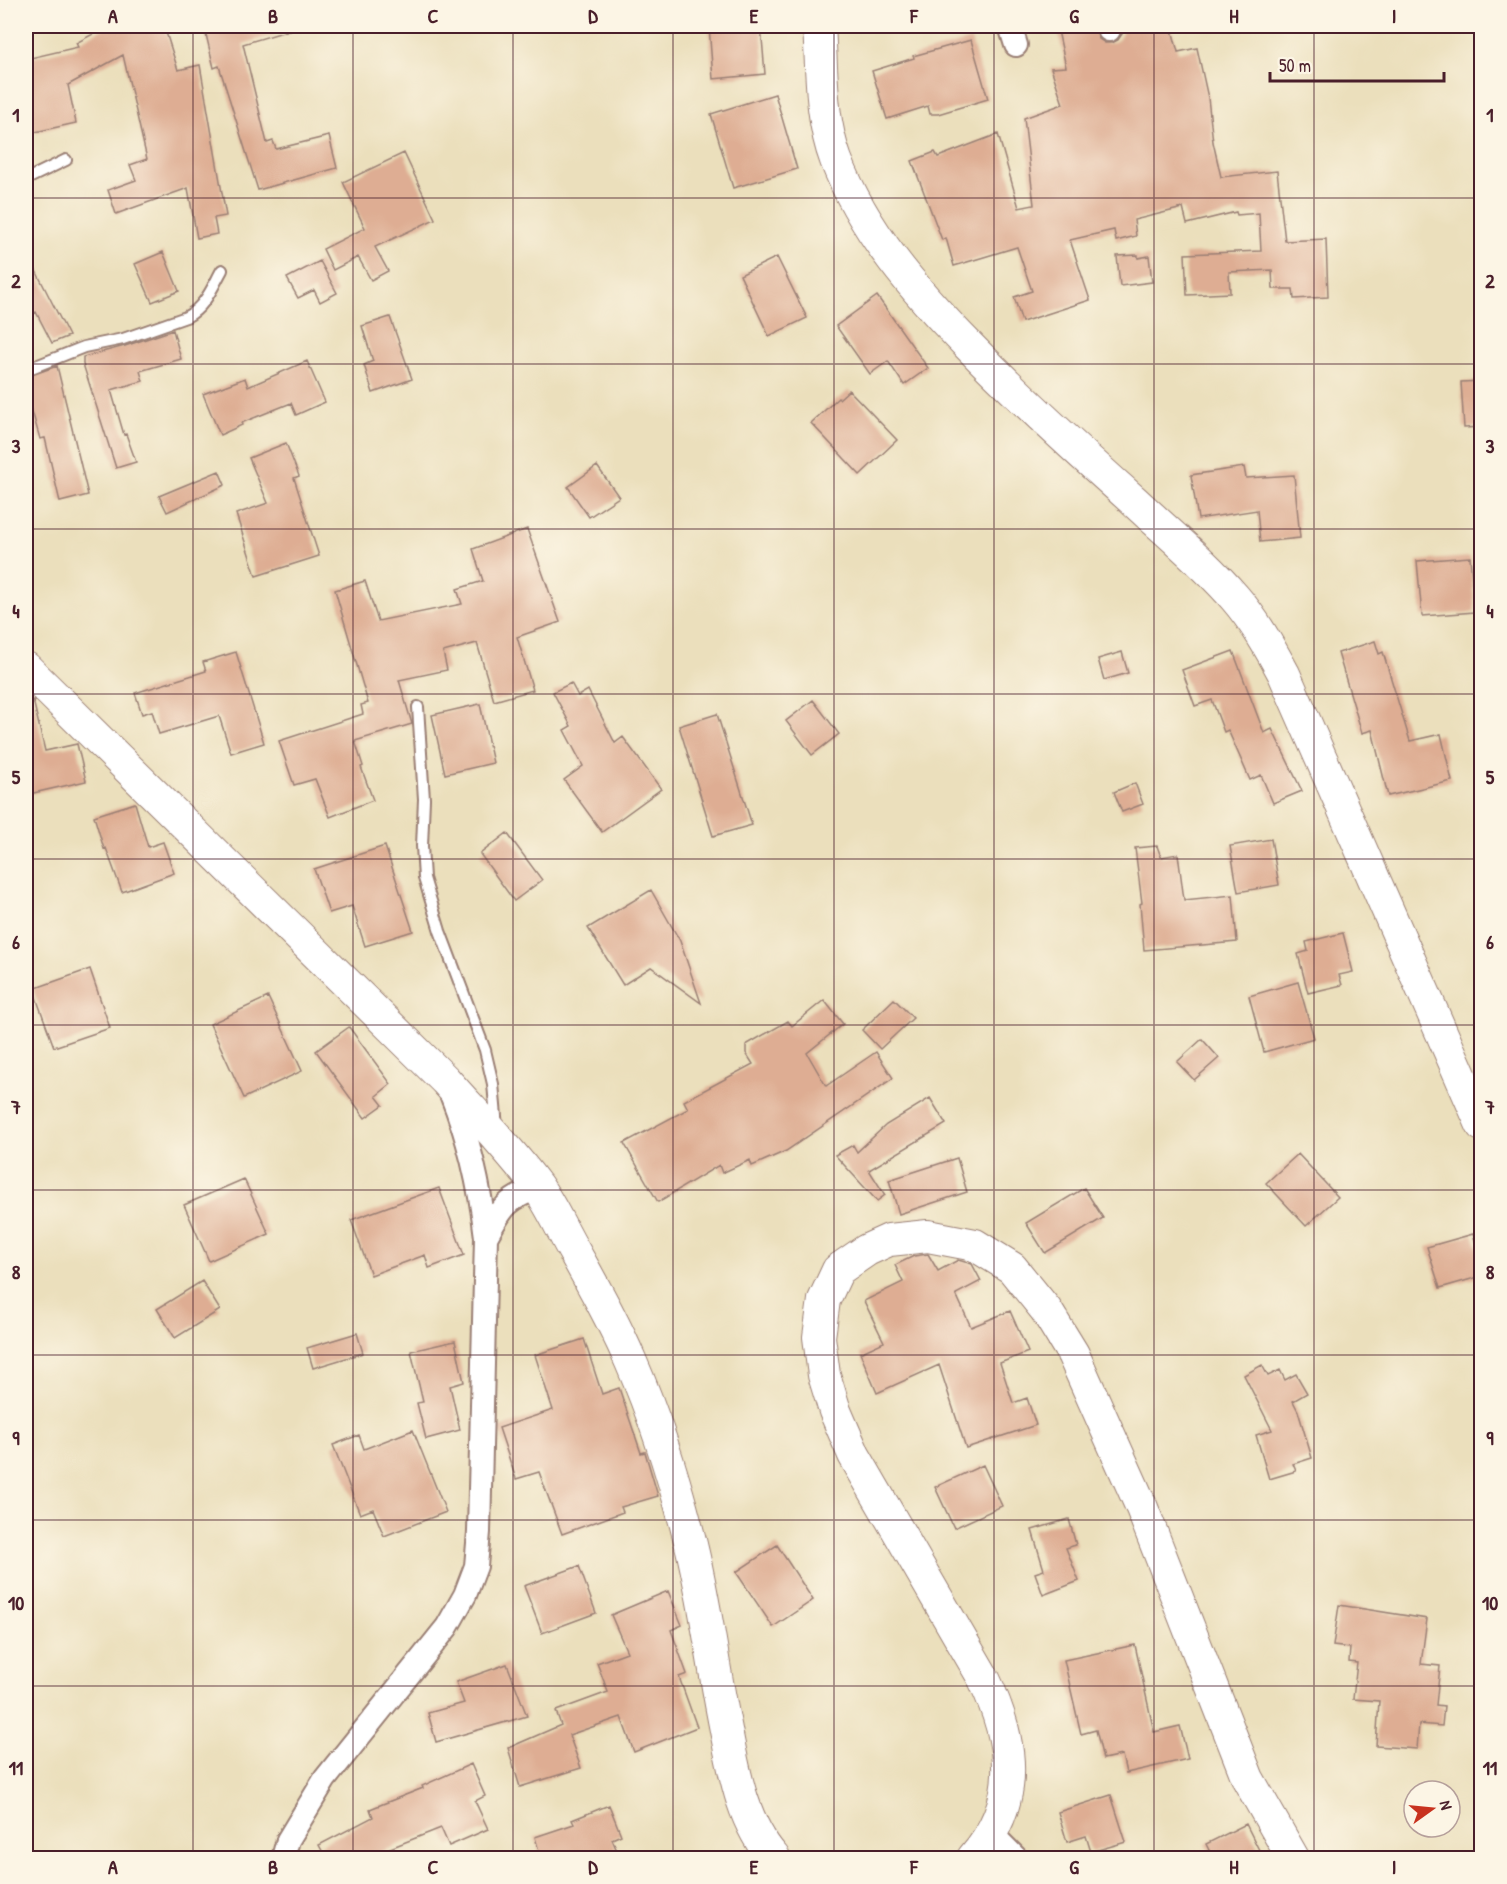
<svg xmlns="http://www.w3.org/2000/svg" width="1507" height="1884" font-family="'Patrick Hand',sans-serif">
<style>
.building{fill:#dead93}
.lines{fill:none;stroke-linecap:round;stroke-linejoin:round}
.lane-casing{stroke:#9a7f74;stroke-width:14}
.street-casing{stroke:#9a7f74;stroke-width:26}
.secondary-casing{stroke:#9a7f74;stroke-width:34}
.lane{stroke:#fff;stroke-width:10}
.street{stroke:#fff;stroke-width:22}
.secondary{stroke:#fff;stroke-width:32}
.grid{fill:none;stroke:#4a1f2b;stroke-width:1.5;stroke-opacity:0.55}
.neatline{fill:none;stroke:#4a1f2b;stroke-width:2}
.grid-label{font-size:20px;text-anchor:middle;font-weight:bold;fill:#4a1f2b}
</style>
<rect width="100%" height="100%" fill="#fcf5e5"/>
<filter id="ink" filterUnits="userSpaceOnUse"><feTurbulence type="fractalNoise" baseFrequency=".0167" numOctaves="2"/><feDisplacementMap in="SourceGraphic" scale="12" xChannelSelector="R" yChannelSelector="G"/><feConvolveMatrix kernelMatrix="1 2 1 2 8 2 1 2 1" color-interpolation-filters="sRGB"/></filter>
<filter id="wash" filterUnits="userSpaceOnUse"><feTurbulence type="fractalNoise" baseFrequency=".008" numOctaves="4" result="noise"/><feDisplacementMap in="SourceGraphic" scale="24" xChannelSelector="R" yChannelSelector="G"/><feGaussianBlur stdDeviation="1.35" result="paint"/><feColorMatrix in="noise" values="0 0 0 0 0 0 0 0 0 0 0 0 0 0 0 0 0 1.4 0 .05"/><feComposite in="paint" operator="in"/></filter>
<g filter="url(#wash)">
<rect width="100%" height="100%" fill="#ebdfbc"/>
<g id="blocks">
<!-- building -->
<path class="building" d="M108,26H164L178,70L200,65L226,216L214,218L217,234L197,238L188,188L116,214L108,190L136,180L130,165L147,159L123,55L68,85L76,123L26,134V59L78,47L76,43Z
M204,26H290V30L243,44L267,143L273,141L276,149L329,136L337,168L258,190L219,66L214,68Z
M709,26H761L765,74L713,79Z
M1057,26H1095L1099,39L1105,43H1112L1118,40L1122,34V26H1171L1178,52L1197,48L1208,98L1213,142L1221,177L1277,171L1285,241L1326,239L1328,297L1294,299L1293,289H1273L1272,270L1229,272L1230,293L1187,295L1185,254L1261,251L1259,213L1237,215L1236,212L1187,224L1183,208L1134,220L1136,236L1116,241L1114,230L1070,240L1090,300L1022,322L1014,297L1032,291L1017,247L954,266L946,238L942,240L912,161L935,152L938,157L998,134L1019,208L1034,205L1024,118L1063,104L1051,68L1066,67Z
M971,40L988,99L938,114H930L928,106L887,119L872,71L914,58L913,56Z
M775,94L797,169L733,188L711,114Z
M404,153L435,219L375,247L388,271L371,280L358,257L333,270L323,249L365,228L343,182Z
M26,251L69,336L52,343L36,312L26,317Z
M163,252L179,291L152,302L135,264Z
M1138,255V258L1149,256L1152,282L1120,286L1117,256Z
M777,257L807,318L769,336L740,275Z
M320,261L337,293L320,302L314,290L298,298L287,278Z
M877,296L928,368L904,385L888,361L870,374L836,326Z
M390,317L412,379L373,393L364,365L373,361L362,326Z
M173,330L181,359L140,371L143,381L111,390L124,435L126,434L136,462L116,468L83,364V357L125,346Z
M307,361L325,402L296,415L291,403L241,423L242,425L220,435L203,394L245,378L248,387Z
M57,366L88,495L60,502L45,438L40,439L26,390V377Z
M1482,381V427L1464,428L1461,382Z
M849,390L897,440L860,475L811,423L838,398L839,399Z
M286,443L299,476L294,478L319,556L256,576L236,514L268,503L249,458Z
M597,466L619,497L589,517L568,487Z
M1244,467L1246,478L1294,475L1300,538L1260,542L1257,510L1198,519L1191,475Z
M219,471L225,485L167,512L159,496Z
M527,529L560,622L517,637L533,690L494,701L477,643L443,652L447,670L399,680L412,724L355,741L363,766L361,767L373,800L330,817L315,779L294,785L279,741L363,714L361,705L368,703L335,590L365,581L378,621L462,604L457,589L483,581L473,549Z
M1470,557L1475,612L1422,616L1417,561Z
M1375,641L1379,654L1383,652L1410,741L1441,734L1452,781L1388,796L1372,730L1362,733L1338,653Z
M1233,651L1264,733L1272,729L1302,791L1273,803L1261,775L1250,780L1228,730L1224,732L1212,700L1195,706L1182,670Z
M236,652L264,743L231,753L219,716L159,734L152,711L142,714L135,693L206,671L203,662Z
M1122,652L1128,673L1104,680L1098,659Z
M571,683L578,696L588,690L615,743L623,737L661,789L602,832L564,780L583,766L564,730L571,726L553,692Z
M33,700L45,751L77,744L86,781L29,794L26,780V701Z
M813,700L839,734L812,755L786,721Z
M480,704L493,763L445,774L432,715Z
M717,714L752,825L713,836L679,726Z
M1135,783L1143,804L1122,812L1114,792Z
M135,803L148,847L163,842L174,873L122,892L106,848L104,849L94,816Z
M507,833L542,880L514,901L480,854Z
M1271,839L1279,885L1238,892L1230,846Z
M385,846L413,931L365,946L352,906L329,913L314,869Z
M1157,846L1161,857L1178,854L1184,900L1233,895L1237,942L1144,950L1140,904L1142,903L1135,848Z
M651,890L680,941L701,1003L651,967L623,985L588,928Z
M1343,933L1353,972L1339,975L1342,985L1308,993L1298,954L1308,951L1306,942Z
M90,969L110,1028L54,1047L33,989Z
M1298,982L1314,1038L1264,1052L1249,996Z
M268,997L302,1071L244,1098L210,1024Z
M894,999L913,1018L880,1049L862,1030Z
M824,1000L843,1024L807,1053L826,1086L876,1052L893,1078L786,1151L752,1166L750,1160L722,1173L719,1165L658,1202L624,1143L688,1109L684,1101L753,1064L746,1053V1045L788,1021L792,1026Z
M349,1027L391,1084L376,1096L383,1105L365,1118L316,1051Z
M1202,1039L1219,1058L1194,1080L1177,1062Z
M930,1098L946,1124L869,1170L885,1195L877,1201L835,1155L853,1145L857,1152L886,1125Z
M1298,1154L1338,1197L1306,1226L1266,1183Z
M957,1158L967,1192L899,1214L889,1180Z
M244,1179L269,1234L209,1261L184,1205Z
M439,1188L464,1255L429,1268L425,1255L371,1275L351,1220Z
M1084,1188L1103,1218L1045,1253L1026,1223Z
M1473,1234L1482,1263V1276L1440,1288L1427,1247Z
M928,1254L938,1271L958,1260L972,1264L981,1281L956,1294L971,1327L1010,1311L1028,1352L1000,1363L1013,1403L1027,1398L1036,1425L966,1448L939,1365L877,1393L860,1353L884,1342L864,1301L903,1282L895,1265L914,1256Z
M202,1281L220,1310L175,1338L157,1309Z
M357,1333L363,1353L313,1368L307,1348Z
M584,1339L602,1394L619,1388L641,1453L645,1452L658,1496L621,1507L623,1512L562,1534L539,1472L516,1479L499,1428L553,1410L535,1355Z
M455,1341L464,1382L450,1386L460,1430L426,1439L417,1403L423,1402L411,1351Z
M1262,1365L1268,1376L1280,1370L1285,1380L1296,1374L1307,1393L1293,1401L1298,1411L1312,1458L1293,1464L1296,1471L1269,1479L1256,1435L1272,1430L1244,1375Z
M413,1430L446,1512L384,1536L373,1509L360,1514L333,1445L359,1435L364,1449Z
M983,1465L1002,1506L954,1528L935,1487Z
M1069,1519L1076,1545L1066,1548L1079,1581L1043,1595L1035,1573L1044,1570L1032,1530Z
M777,1545L813,1600L773,1627L736,1572Z
M579,1566L596,1613L542,1633L524,1586Z
M668,1591L682,1625L671,1630L687,1674L679,1677L697,1727L634,1752L621,1717L569,1735L581,1768L520,1787L508,1748L561,1725L556,1711L608,1692L597,1663L627,1652L611,1615Z
M1339,1605L1427,1619L1421,1664L1440,1666L1436,1705L1444,1706L1442,1726L1419,1724L1417,1749L1376,1746L1379,1701L1353,1699L1357,1663L1349,1662L1350,1648L1333,1646Z
M1135,1645L1154,1732L1180,1726L1188,1759L1126,1773L1122,1755L1103,1759L1096,1730L1081,1734L1064,1660Z
M507,1664L527,1716L436,1742L428,1713L464,1703L456,1682Z
M471,1764L485,1796L475,1801L488,1829L449,1846L441,1828L365,1858H326L319,1845L373,1817L370,1809L423,1788L422,1786Z
M1111,1795L1126,1842L1091,1852L1086,1836L1067,1842L1058,1812Z
M609,1805L621,1835L612,1839L620,1858H541L535,1837L574,1824L572,1820Z
M1246,1824L1263,1858H1213L1206,1844Z"/>
</g>
</g>
<g filter="url(#ink)">
<use href="#blocks" fill-opacity="0" stroke="#9a7f74" stroke-width="1.5"/>
<g class="lines">
<defs>
<path id="lane" d="M26,178L31,177L66,160
M26,370L84,347L123,339L186,317C205,307 212,288 222,270
M418,707L424,799L422,846L424,878L440,931L485,1050L493,1084L497,1127"/>
<path id="street" d="M1010,26L1016,45
M1108,26L1109,30
M451,1094C470,1141 480,1187 486,1237
M992,1834L1016,1858
M283,1858L288,1840L325,1779L447,1627L465,1595L476,1566L479,1532L486,1237C503,1207 505,1200 538,1188"/>
<path id="secondary" d="M819,26C822,69 820,118 836,160C864,232 915,291 969,346C1022,400 1078,451 1134,501C1168,533 1205,563 1235,598C1255,621 1270,648 1284,674L1482,1125
M26,668L445,1080C476,1115 510,1149 537,1186C552,1207 562,1231 575,1253C595,1289 615,1324 631,1362C655,1417 673,1475 688,1533C705,1596 712,1661 725,1725C734,1771 742,1822 774,1858
M973,1858C1022,1802 1014,1742 984,1679L854,1455L835,1411L824,1375L819,1337L824,1300L838,1270L867,1250L889,1240L928,1236L975,1245L1012,1268L1046,1310L1073,1354L1142,1508L1248,1779L1293,1858"/>
</defs>
<!-- lane casing -->
<use href="#lane" class="lane-casing"/>
<!-- street casing -->
<use href="#street" class="street-casing"/>
<!-- secondary casing -->
<use href="#secondary" class="secondary-casing"/>
<!-- lane -->
<use href="#lane" class="lane"/>
<!-- street -->
<use href="#street" class="street"/>
<!-- secondary -->
<use href="#secondary" class="secondary"/>
</g>
</g>
<!-- grid -->
<path class="grid" d="M193,26V1858M353,26V1858M513,26V1858M673,26V1858M834,26V1858M994,26V1858M1154,26V1858M1314,26V1858M26,198H1482M26,364H1482M26,529H1482M26,694H1482M26,859H1482M26,1025H1482M26,1190H1482M26,1355H1482M26,1520H1482M26,1686H1482"/>
<!-- margin -->
<rect width="1507" height="1884" fill="none" stroke="#fcf5e5" stroke-width="66"/>
<!-- north arrow -->
<g transform="translate(1432 1809) rotate(75)"><circle r="28" fill="#fcf5e5" stroke="#b59f9b" stroke-width="1.5"/>
<path d="M0-4.5L10 22L0 15L-10 22Z" fill="#c8321e"/>
<text y="-9" font-size="16" font-weight="bold" text-anchor="middle" fill="#4a1f2b">N</text>
</g>
<!-- scale -->
<path d="M1270 72v9h174v-9" fill="none" stroke="#4a1f2b" stroke-width="3"/>
<text x="1279" y="72" font-size="18" fill="#4a1f2b" stroke="#fcf5e5" stroke-width="4.5" paint-order="stroke">50 m</text>
<rect x="33" y="33" width="1441" height="1818" class="neatline"/>
<g class="grid-label">
<text x="113" y="23">A</text>
<text x="273" y="23">B</text>
<text x="433" y="23">C</text>
<text x="593" y="23">D</text>
<text x="754" y="23">E</text>
<text x="914" y="23">F</text>
<text x="1074" y="23">G</text>
<text x="1234" y="23">H</text>
<text x="1394" y="23">I</text>
<text x="16" y="122">1</text>
<text x="1490" y="122">1</text>
<text x="16" y="288">2</text>
<text x="1490" y="288">2</text>
<text x="16" y="453">3</text>
<text x="1490" y="453">3</text>
<text x="16" y="618">4</text>
<text x="1490" y="618">4</text>
<text x="16" y="784">5</text>
<text x="1490" y="784">5</text>
<text x="16" y="949">6</text>
<text x="1490" y="949">6</text>
<text x="16" y="1114">7</text>
<text x="1490" y="1114">7</text>
<text x="16" y="1279">8</text>
<text x="1490" y="1279">8</text>
<text x="16" y="1445">9</text>
<text x="1490" y="1445">9</text>
<text x="16" y="1610">10</text>
<text x="1490" y="1610">10</text>
<text x="16" y="1775">11</text>
<text x="1490" y="1775">11</text>
<text x="113" y="1874">A</text>
<text x="273" y="1874">B</text>
<text x="433" y="1874">C</text>
<text x="593" y="1874">D</text>
<text x="754" y="1874">E</text>
<text x="914" y="1874">F</text>
<text x="1074" y="1874">G</text>
<text x="1234" y="1874">H</text>
<text x="1394" y="1874">I</text>
</g>
</svg>
